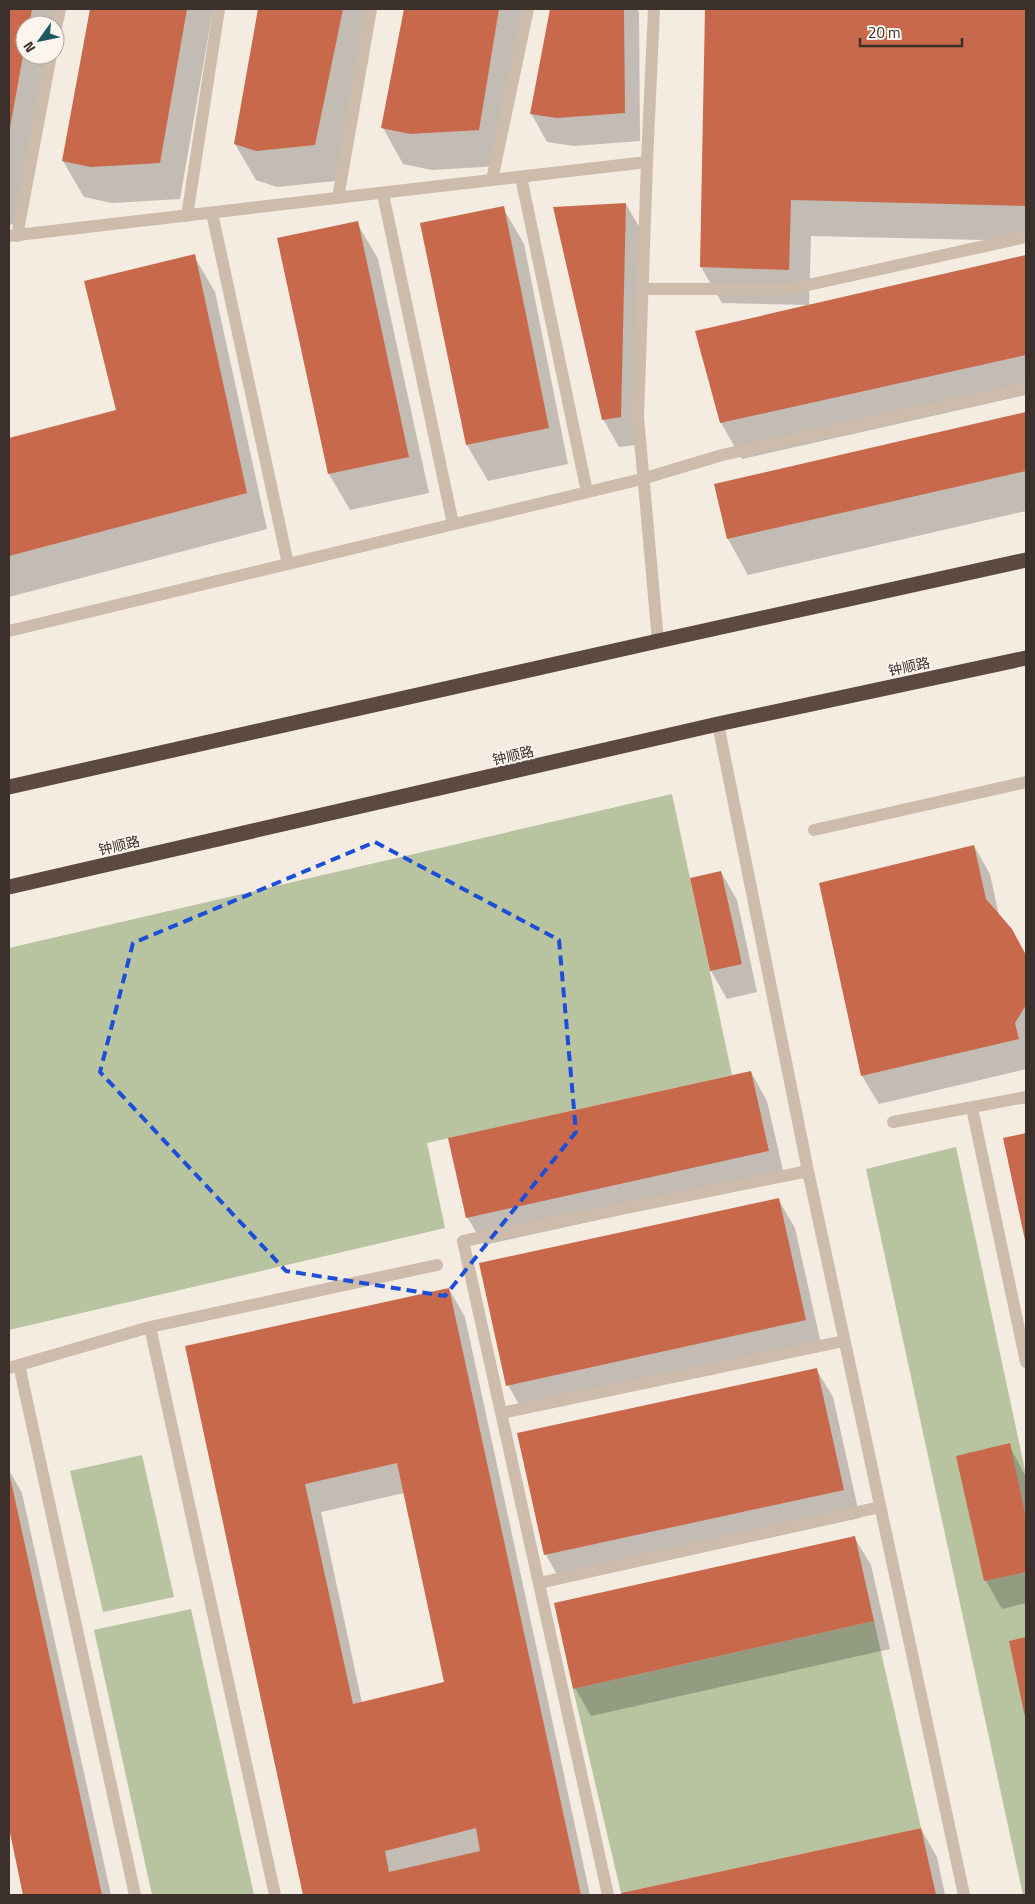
<svg xmlns="http://www.w3.org/2000/svg" width="1035" height="1904" font-family="'Titillium Web','Noto Sans SC',sans-serif">
<style>
.green{fill:#b8c4a0}
.shadow{fill:#0003;fill-rule:evenodd}
.building{fill:#c8694b;fill-rule:evenodd}
.lines{fill:none;stroke-linecap:round;stroke-linejoin:round}
.lane{stroke:#cdbbac;stroke-width:12}
.highway{stroke:#5c4a42;stroke-width:15}
.marked{fill:none;stroke:#1d4ed8;stroke-width:4;stroke-dasharray:10 6;stroke-linejoin:round}
.labels{text-anchor:middle;dominant-baseline:central;stroke-width:4;stroke-linejoin:round;paint-order:stroke}
.street-label{font-size:14px;fill:#3b302b;stroke:#fbf5ee}
</style>
<rect width="100%" height="100%" fill="#f4ebe1"/>
<!-- green -->
<path class="green" d="M672,794L732,1075L427,1143L445,1228L9,1330V948Z
M956,1147L1026,1475V1895H1023L866,1169Z
M142,1455L174,1597L103,1612L70,1471Z
M191,1609L254,1895H152L94,1630Z
M874,1621L921,1828L621,1893L573,1689Z"/>
<!-- shadow -->
<path class="shadow" d="M9,9H58L55,25H25V55H50L19,223L9,225Z
M92,9H213L180,199L112,203L84,197L63,161Z
M259,9H371L335,181L277,187L256,180L235,144Z
M406,9H525L499,166L432,170L403,164L383,128Z
M552,9H637L639,12L640,141L574,146L547,142L531,113Z
M706,9H1026V241L811,236L809,306L1026,257V395L742,459L721,423L697,332L808,305L722,303L701,267Z
M626,204L642,232L636,445L619,447L603,419Z
M503,208L524,244L568,464L488,481L467,445L422,224Z
M357,223L378,259L429,493L350,510L329,474L279,239Z
M194,256L215,292L267,529L9,597V439L117,410Z
M1026,413V511L748,575L728,539L715,485Z
M974,846L990,874L999,916L1011,930L1026,957V1069L879,1104L862,1076L821,884Z
M721,872L737,900L757,992L727,999L711,971L691,879Z
M751,1072L767,1101L785,1179L484,1245L467,1217Z
M1026,1134V1238L1004,1139Z
M778,1199L795,1228L822,1348L524,1413L508,1385Z
M449,1289L465,1317L590,1895H305L186,1347ZM404,1493L446,1683L362,1703L321,1512Z
M816,1369L833,1397L860,1518L562,1583L546,1555L519,1434Z
M1009,1445L1026,1477V1603L1002,1609L986,1581Z
M9,1470L22,1493L111,1895H25L9,1822Z
M854,1537L871,1565L890,1649L591,1716L575,1688Z
M1026,1639V1715L1010,1642Z
M921,1829L937,1857L945,1895L623,1894Z"/>
<!-- building -->
<path class="building" d="M9,9H32L29,25H25V44L10,128Z
M90,9H187L160,163L91,167L62,161Z
M258,9H343L315,145L256,151L234,144Z
M404,9H499L479,130L410,134L381,128Z
M550,9H624L625,113L557,118L530,114Z
M705,9H1026V206L791,200L789,270L700,267Z
M626,203L621,417L602,420L553,207Z
M504,206L549,428L466,445L420,223Z
M358,221L409,457L328,474L277,238Z
M195,254L247,493L9,556V438L116,410L84,281Z
M1026,255V355L720,423L695,331Z
M1026,412V471L727,539L714,484Z
M974,845L986,899L1012,929L1026,955V1005L1015,1023L1019,1039L861,1076L819,883Z
M721,871L742,964L710,971L690,878Z
M751,1071L769,1151L466,1218L448,1138Z
M1026,1133V1240H1025L1003,1138Z
M779,1198L806,1320L506,1386L479,1263Z
M449,1288L581,1895H303L185,1346ZM397,1463L444,1682L353,1704L305,1484ZM476,1828L480,1851L389,1872L385,1851Z
M817,1368L844,1490L544,1555L517,1433Z
M1010,1443L1026,1518V1572L984,1581L956,1456Z
M9,1477H10L102,1895H23L9,1828Z
M855,1536L874,1621L573,1689L554,1603Z
M1026,1637V1717H1025L1009,1641Z
M921,1828L936,1895H622L621,1893Z"/>
<g class="lines">
<!-- lane -->
<path class="lane" d="M654,9L647,162L638,417L658,641
M55,33L60,9
M521,177L587,492
M492,180L528,9
M383,194L453,524
M338,198L371,9
M212,213L288,564
M187,216L219,9
M9,236L647,162
M17,236L51,55
M642,289H790L1026,237
M9,631L642,479L722,455L1026,388
M718,724L808,1171L964,1895
M814,830L1026,782
M972,1108L1026,1362
M893,1122L1026,1097
M150,1327L275,1895
M19,1365L135,1895
M9,1368L150,1327L437,1265
M501,1413L844,1341
M539,1583L880,1507
M608,1895L463,1241L808,1171"/>
<!-- highway -->
<path class="highway" d="M9,787L658,641L1026,560
M9,887L718,724L1026,658"/>
</g>
<!-- marked area -->
<path class="marked" d="M375,842L559,940L576,1132L445,1296L286,1271L100,1072L133,943Z"/>
<g class="labels">
<!-- street labels -->
<g class="street-label">
<text transform="translate(909 666) rotate(-12)">钟顺路</text>
<text transform="translate(513 755) rotate(-13)">钟顺路</text>
<text transform="translate(119 845) rotate(-13)">钟顺路</text>
</g>
</g>
<!-- border -->
<rect width="1035" height="1904" fill="none" stroke="#3b302b" stroke-width="20"/>
<!-- north arrow -->
<g transform="translate(40 40) rotate(237)"><circle r="24" fill="#fbf5ee" stroke="#aea6a0"/>
<path d="M0-4L9 19L0 12L-9 19Z" fill="#1f5a5e"/>
<text y="-8" font-size="14" font-weight="bold" text-anchor="middle" fill="#3b302b">N</text>
</g>
<!-- scale -->
<path d="M860 38v8h102v-8" fill="none" stroke="#3b302b" stroke-width="2.5"/>
<text x="868" y="38" font-size="15" fill="#3b302b" stroke="#fbf5ee" stroke-width="4" paint-order="stroke">20 m</text>
</svg>
